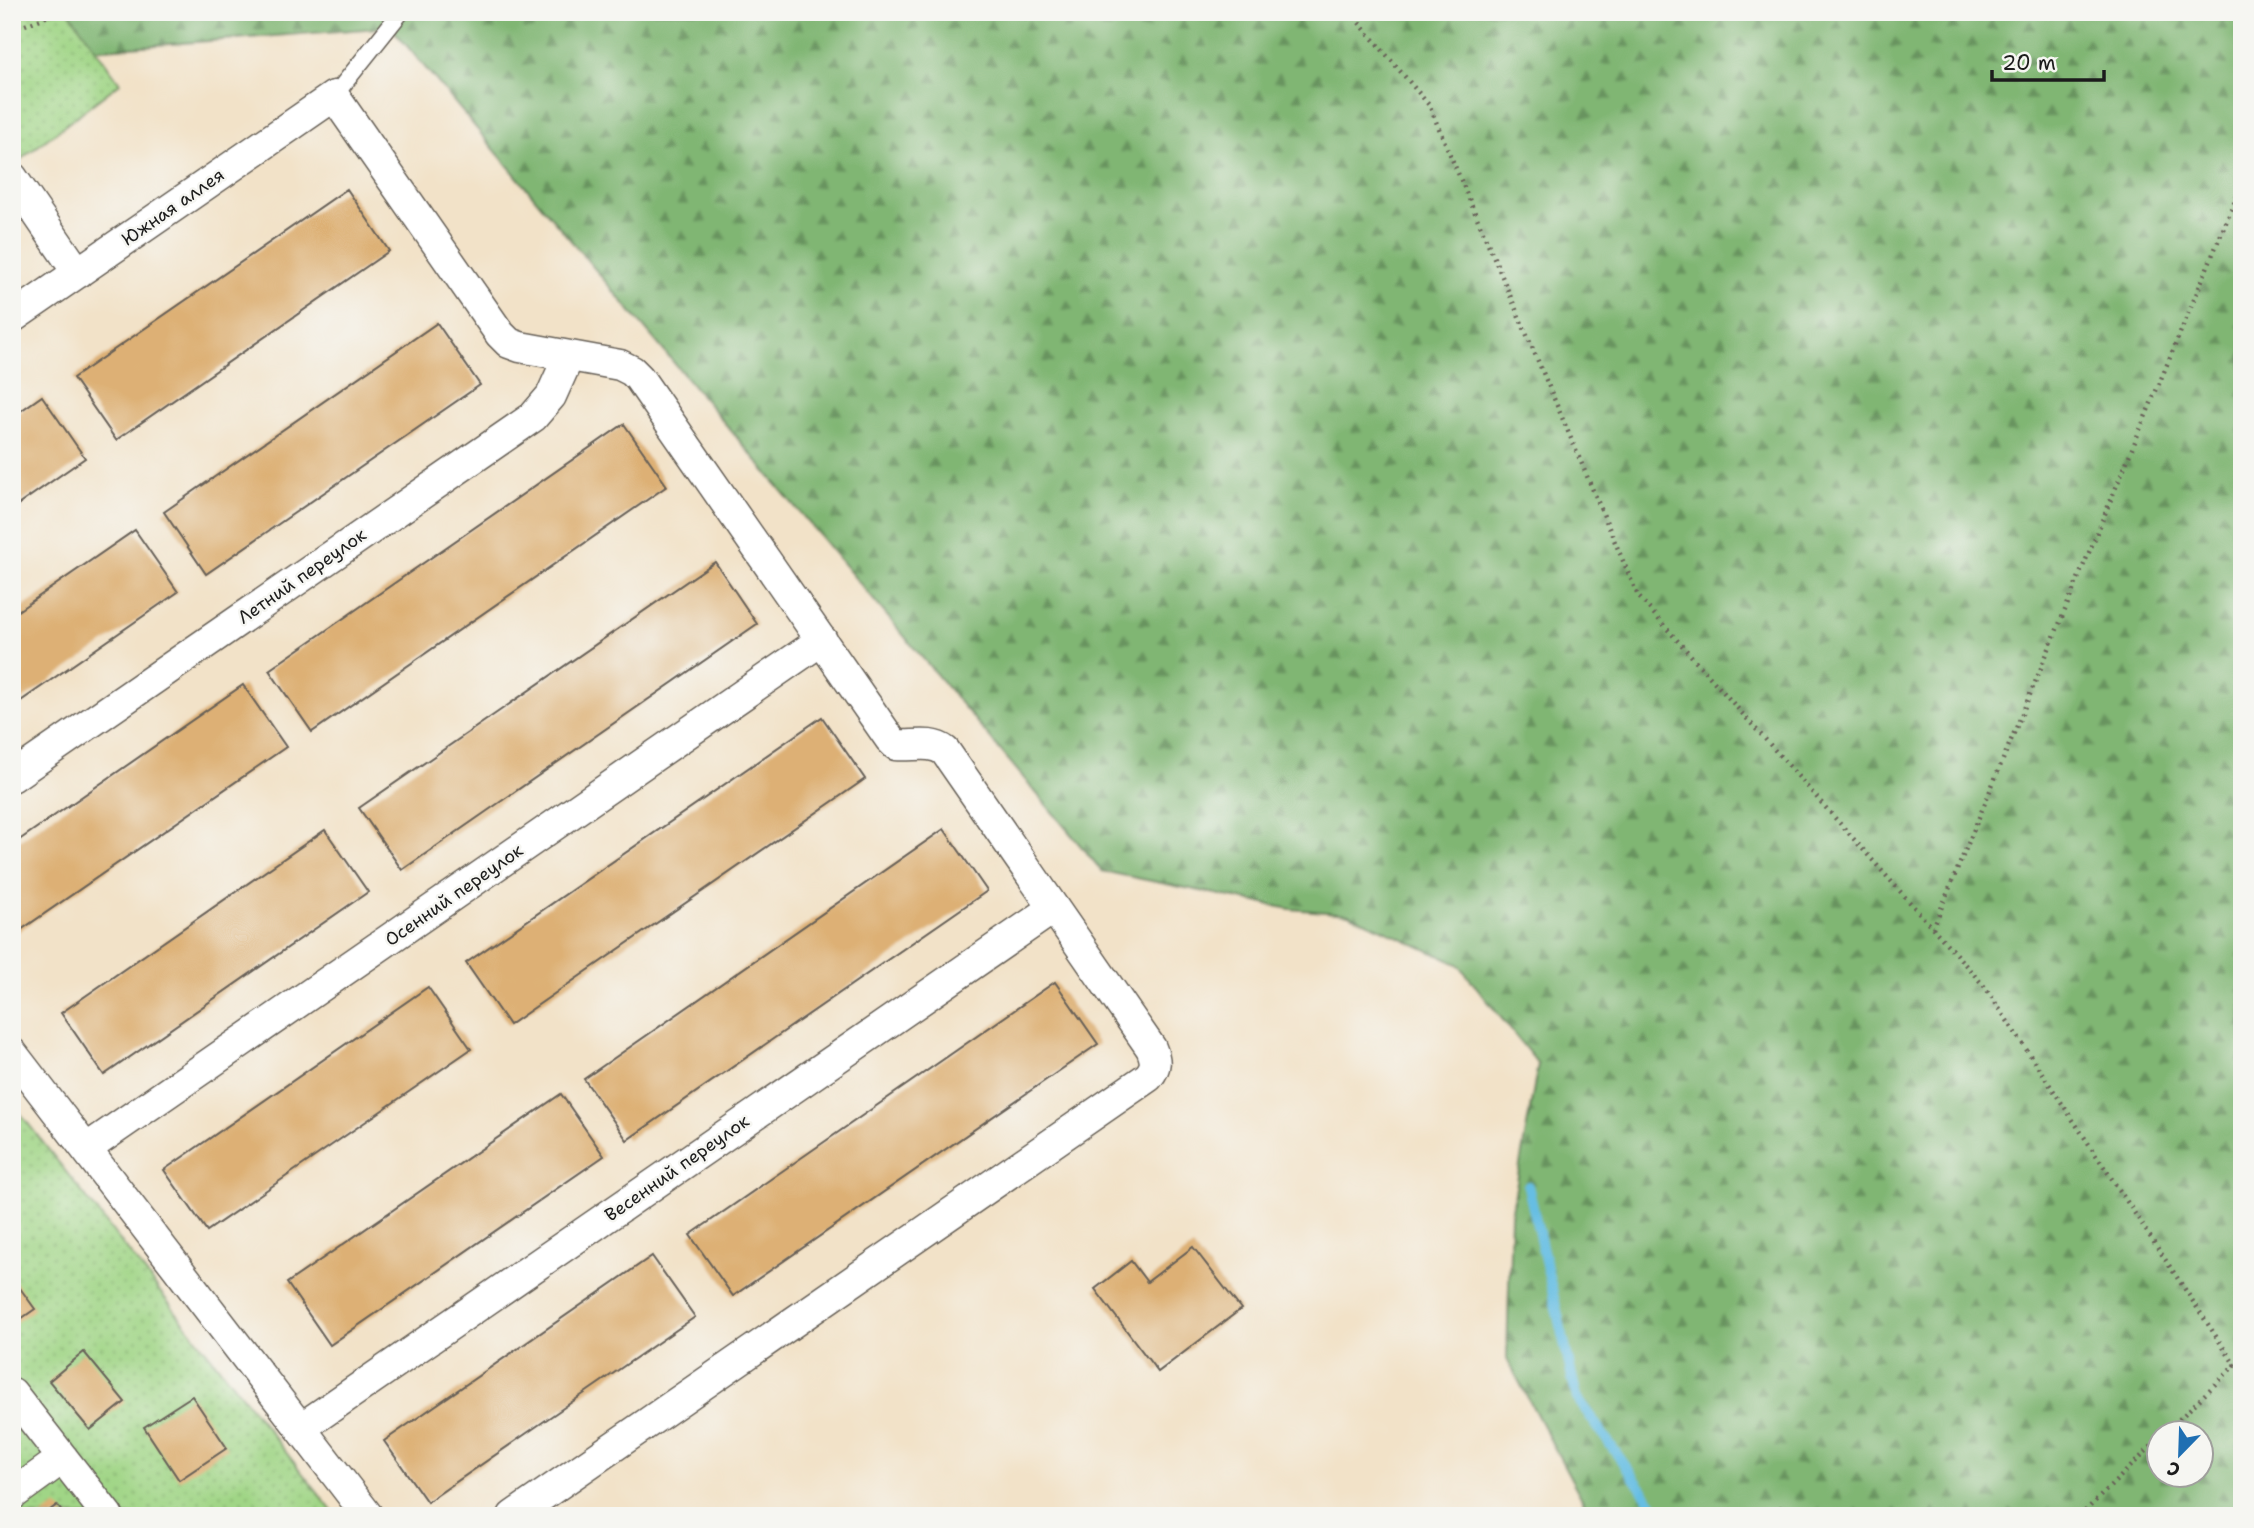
<svg xmlns="http://www.w3.org/2000/svg" width="2254" height="1528" font-family="'Shantell Sans',sans-serif">
<style>
.forest{fill:url(#forest-firs);stroke:#4e6948;stroke-width:2;fill-rule:evenodd}
.garden{fill:url(#garden-dots);stroke:#5e7851;stroke-width:2}
.lines{fill:none;stroke-linecap:round;stroke-linejoin:round}
.stream{stroke:#66bee3;stroke-width:10}
.building{fill:#ddb075}
.lane-casing{stroke:#676158;stroke-width:19}
.street-casing{stroke:#676158;stroke-width:33}
.path{stroke:#676158;stroke-width:4.5;stroke-dasharray:2 5;stroke-linecap:butt}
.lane{stroke:#fff;stroke-width:16}
.street{stroke:#fff;stroke-width:30}
.labels{text-anchor:middle;dominant-baseline:central;stroke-width:5;stroke-linejoin:round;paint-order:stroke}
.street-label{font-size:18px;fill:#1c1c1c;stroke:#f6f6f2}
</style>
<defs>
<pattern id="forest-firs" width="22" height="20" patternUnits="userSpaceOnUse" patternTransform="scale(1.75)"><rect width="22" height="20" fill="#80b673"/><path d="M5 1l3.5 6h-7zM16 11l3.5 6h-7z" fill="#68935e"/></pattern>
<pattern id="garden-dots" width="8" height="8" patternUnits="userSpaceOnUse" patternTransform="scale(1.75)"><rect width="8" height="8" fill="#a0d586"/><path d="M2 2h.1M6 6h.1" fill="none" stroke="#89b673" stroke-width="1.8" stroke-linecap="round"/></pattern>
</defs>
<rect width="100%" height="100%" fill="#f6f6f2"/>
<filter id="ink" filterUnits="userSpaceOnUse"><feTurbulence type="fractalNoise" baseFrequency=".0143" numOctaves="2"/><feDisplacementMap in="SourceGraphic" scale="14" xChannelSelector="R" yChannelSelector="G"/><feConvolveMatrix kernelMatrix="1 2 1 2 8 2 1 2 1" color-interpolation-filters="sRGB"/></filter>
<filter id="wash" filterUnits="userSpaceOnUse"><feTurbulence type="fractalNoise" baseFrequency=".00686" numOctaves="4" result="noise"/><feDisplacementMap in="SourceGraphic" scale="28" xChannelSelector="R" yChannelSelector="G"/><feGaussianBlur stdDeviation="1.57" result="paint"/><feColorMatrix in="noise" values="0 0 0 0 0 0 0 0 0 0 0 0 0 0 0 0 0 1.4 0 .05"/><feComposite in="paint" operator="in"/></filter>
<g filter="url(#wash)">
<rect width="100%" height="100%" fill="#f2e2c8"/>
<!-- forest -->
<path class="forest" d="M12,12H2242V1516H1591L1507,1359L1511,1215L1538,1064L1458,964L1349,914L1290,909L1102,871L391,27L12,56ZM2160,1434H2202V1476H2160Z"/>
<!-- garden -->
<path class="garden" d="M12,12H69L120,83L12,166Z
M12,1103L336,1516H12Z"/>
<g class="lines">
<!-- stream -->
<path class="stream" d="M1528,1186L1577,1398L1661,1516"/>
</g>
<g id="blocks">
<!-- building -->
<path class="building" d="M347,189L389,251L116,440L73,378Z
M437,323L480,385L206,574L164,512Z
M42,396L85,458L12,509V417Z
M624,424L667,486L312,732L269,670Z
M135,530L178,592L12,707V615Z
M715,562L757,624L402,870L359,808Z
M243,685L286,747L12,936V845Z
M822,717L865,779L509,1025L466,963Z
M944,829L987,891L627,1140L584,1079Z
M325,830L368,892L104,1075L61,1013Z
M1055,982L1098,1044L733,1296L690,1235Z
M428,987L471,1049L207,1231L164,1170Z
M561,1094L604,1156L330,1345L287,1283Z
M1193,1247L1241,1309L1158,1372L1095,1289L1131,1261L1147,1282Z
M652,1256L695,1317L427,1502L384,1441Z
M12,1277L35,1309L12,1325Z
M84,1352L125,1402L90,1430L49,1381Z
M192,1396L227,1448L179,1480L144,1427Z
M57,1505L65,1516H42Z"/>
</g>
</g>
<g filter="url(#ink)">
<use href="#blocks" fill-opacity="0" stroke="#676158" stroke-width="2"/>
<g class="lines">
<defs>
<path id="lane" d="M334,96L401,12"/>
<path id="street" d="M12,177L78,273
M12,318L334,96L500,334L509,343L520,347L620,365L632,371L639,378L890,739L896,745C913,747 930,740 945,751L1151,1048C1156,1060 1157,1067 1148,1077L513,1516
M12,777L533,417L551,396L569,356
M12,1053L368,1516
M86,1149L822,640
M12,1393L108,1516
M301,1428L1054,908
M12,1495L63,1458"/>
</defs>
<!-- lane casing -->
<use href="#lane" class="lane-casing"/>
<!-- street casing -->
<use href="#street" class="street-casing"/>
<!-- path -->
<path class="path" d="M1350,12L1429,105L1638,596L1985,987L2235,1365L2242,1369
M12,30L59,12
M1933,928L2242,184
M2164,1434L2235,1365L2242,1360
M1779,1506L1784,1516
M2080,1516L2160,1438"/>
<!-- lane -->
<use href="#lane" class="lane"/>
<!-- street -->
<use href="#street" class="street"/>
</g>
</g>
<g class="labels">
<!-- street labels -->
<g class="street-label">
<text transform="translate(173 207) rotate(-35)">Южная аллея</text>
<text transform="translate(302 576) rotate(-35)">Летний переулок</text>
<text transform="translate(454 895) rotate(-35)">Осенний переулок</text>
<text transform="translate(677 1168) rotate(-35)">Весенний переулок</text>
</g>
</g>
<!-- margin -->
<rect width="2254" height="1528" fill="none" stroke="#f6f6f2" stroke-width="42"/>
<!-- north arrow -->
<g transform="translate(2180 1454) rotate(203)"><circle r="33" fill="#f6f6f2" stroke="#9f9f9c" stroke-width="2"/>
<path d="M0-5L12 26L0 18L-12 26Z" fill="#1f6fb2"/>
<text y="-10" font-size="19" font-weight="bold" text-anchor="middle" fill="#1c1c1c">С</text>
</g>
<!-- scale -->
<path d="M1992 70v10h112v-10" fill="none" stroke="#1c1c1c" stroke-width="3.5"/>
<text x="2002" y="70" font-size="21" fill="#1c1c1c" stroke="#f6f6f2" stroke-width="5" paint-order="stroke">20 m</text>
</svg>
